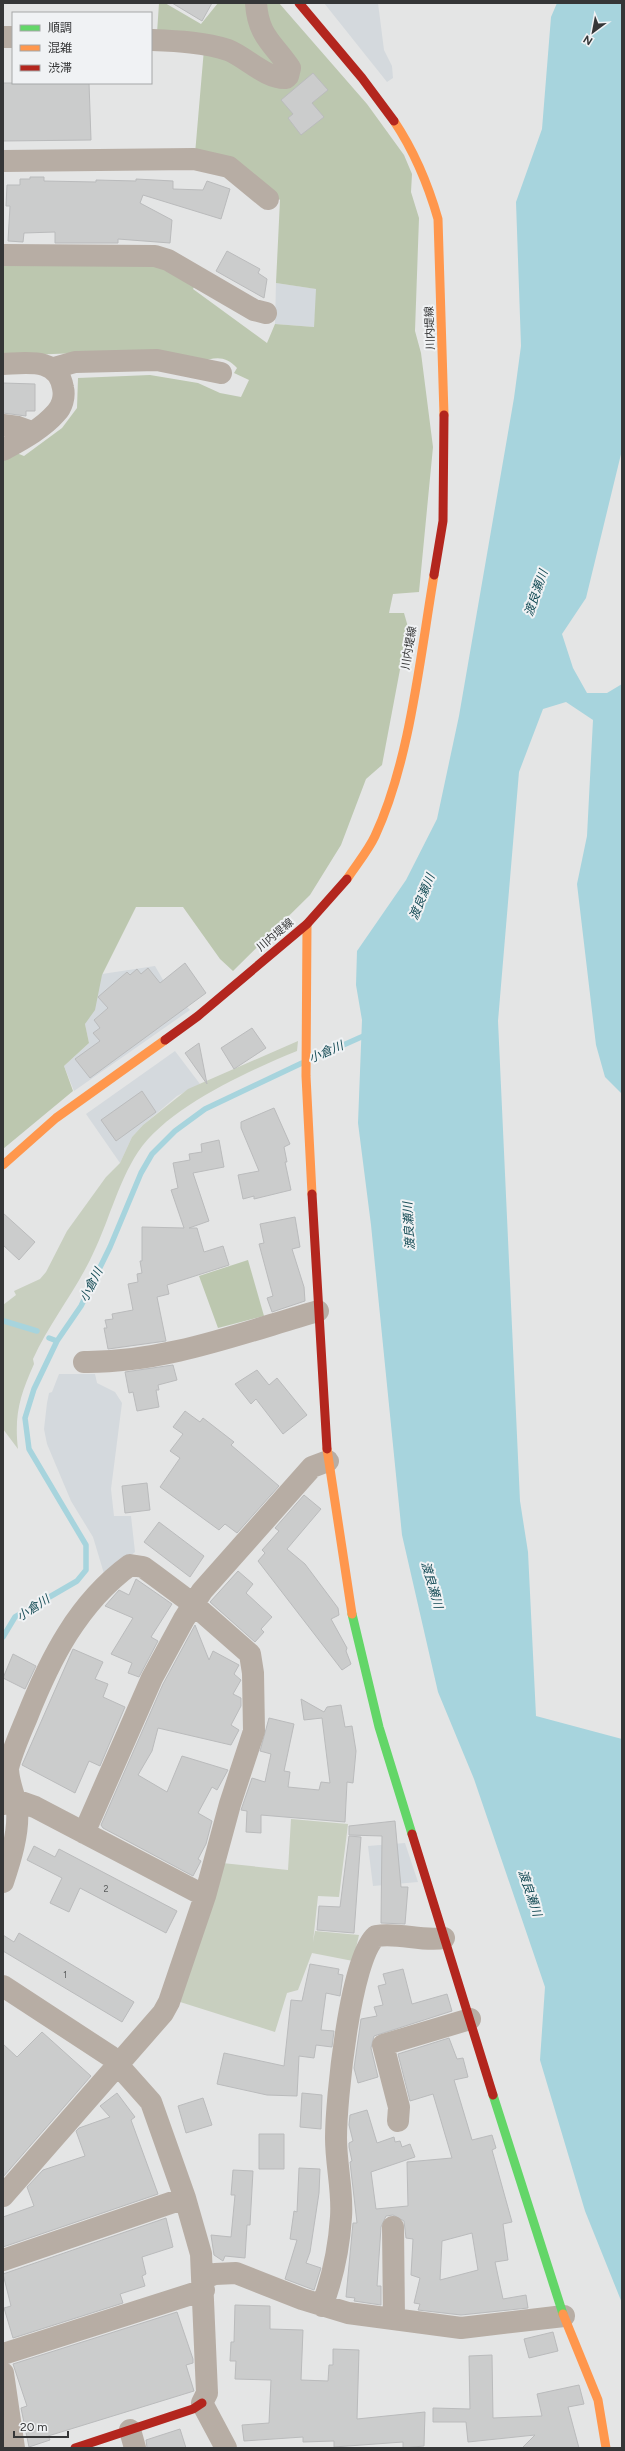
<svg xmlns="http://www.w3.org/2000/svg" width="625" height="2451" font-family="Figtree,'Noto Sans JP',sans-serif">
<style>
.built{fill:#d4d9dd}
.green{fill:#c8cfbf}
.forest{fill:#bcc7af}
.water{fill:#a7d4dd}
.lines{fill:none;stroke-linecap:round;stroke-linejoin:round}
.stream{stroke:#a7d4dd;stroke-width:5.5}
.building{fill:#cbcccc;stroke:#babbbc;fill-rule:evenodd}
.street{stroke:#b7ada4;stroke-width:22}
.fast{stroke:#63d668;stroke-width:9}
.slow{stroke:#ff974d;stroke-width:9}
.jam{stroke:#b3261e;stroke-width:9}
.labels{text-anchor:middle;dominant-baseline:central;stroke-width:4;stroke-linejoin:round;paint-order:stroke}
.number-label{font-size:9px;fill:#5a5c5c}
.street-label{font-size:11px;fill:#353637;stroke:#f0f2f4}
.water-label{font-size:12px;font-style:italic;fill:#144b55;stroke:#f0f2f4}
</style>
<rect width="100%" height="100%" fill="#e4e5e5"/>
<!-- built -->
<path class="built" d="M324,3H378L384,50L392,66L393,78L387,82Z
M276,283L317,289L314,327L275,324Z
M155,966L166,985L190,1010L74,1091L64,1066L89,1043L85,1024L102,974Z
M175,1051L200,1084L177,1096L143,1125L132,1137L120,1163L86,1114Z
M59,1374H95L97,1383L115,1392L122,1403L111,1489L114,1516H131L135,1552L105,1577L93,1537L71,1501L47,1444L44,1429L47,1403L49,1393L52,1392Z
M405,1843L418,1882L373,1886L368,1846Z"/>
<!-- green -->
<path class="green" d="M298,1041L297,1051C248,1071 168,1107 138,1152C117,1184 108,1225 90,1260C73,1294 49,1324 33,1359L34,1364C20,1395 14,1415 18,1449L3,1429V1305L16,1295L14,1291L40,1279L46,1272L67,1231L106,1177L120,1163L132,1137L143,1125L188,1089Z
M291,1819L348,1824L339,1897L318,1896L313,1942L315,1931L359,1935L353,1961L312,1953L298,1990L287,1993L275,2032L177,2001L222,1863L288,1870Z"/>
<!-- forest -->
<path class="forest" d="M159,3H165L201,24L218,3H279L367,104L404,155L412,174L411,192L419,218L415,331L421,353L433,447L419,592L393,594L389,613H404L408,627L382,765L366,779L341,845L310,895L233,971L220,959L183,907H136L102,975L95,1010L85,1024L89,1043L64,1066L73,1091L3,1149V459L14,452L24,456L62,428L77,408L78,378L150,375L198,383L220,393L241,397L249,380L234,373L237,368C225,355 214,357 199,363L78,353L3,356V262L156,263L196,283L193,289L267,343L275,324L314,327L316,289L276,283L280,200L234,161L195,154L204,49L157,33Z
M248,1260L264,1316L218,1328L199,1276Z"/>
<!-- water -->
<path class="water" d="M557,3H622V450L586,598L562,634L573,668L587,693H607L622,684V1094L605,1077L596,1045L577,884L587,836L593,720L566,702L543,709L519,772L498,1021L520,1501L528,1552L536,1716L622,1739V2303L585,2211L540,2060L545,1987L474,1779L438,1692L402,1535L371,1225L358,1123L362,1020L356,985L357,951L406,880L437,819L459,716L514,398L521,346L516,202L542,129L551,17Z"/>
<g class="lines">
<!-- stream -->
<path class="stream" d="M312,1059L368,1034
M4,1321L37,1331
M49,1338L57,1341
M3,1637L15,1617L77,1581L86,1570V1545L29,1449L25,1418L34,1389L57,1341L81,1306L110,1247L141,1173L152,1154L175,1131L205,1109L302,1063"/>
</g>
<!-- building -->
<path class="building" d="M172,3H212L202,21Z
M313,73L328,90L312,103L324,117L301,135L288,118L293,114L281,100Z
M3,83H89L91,140L3,141Z
M30,177H44V181L96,182V180L136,181V179L173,181V189L203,190L207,181L230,189L221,219L143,195L140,203L172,220L170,243L118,239V243H55V232L24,233L23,242L8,241L10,206H6L7,185H20V179H30Z
M227,251L260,269L258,273L267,279L264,298L216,271Z
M3,383L35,384V411H26V416L3,413Z
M185,963L206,993L90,1078L75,1059L100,1041L93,1033L100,1028L94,1020L108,1008L98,997L127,972L130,975L137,969L141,974L148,968L160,983Z
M252,1028L266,1048L234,1069L221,1048Z
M199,1043L207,1084L185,1053Z
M142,1091L156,1112L116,1141L101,1120Z
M274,1108L290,1144L284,1147L287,1162H285L291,1190L254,1199V1196L243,1199L238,1175L259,1171L241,1128V1122Z
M219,1140L224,1167L193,1173L209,1221L189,1228H197L204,1252L223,1246L229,1265L167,1285L169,1294L157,1297L166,1341L108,1349L104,1328H107L105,1320L113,1319L112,1314L133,1310L128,1284L138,1282L137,1274L142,1273L140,1261H142V1227L184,1228L171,1190L178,1188L173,1163L190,1160L189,1154L202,1152L201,1144Z
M3,1213L35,1242L19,1260L3,1245Z
M295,1217L300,1247L292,1249L304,1287L305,1301L272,1312L267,1298L273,1296L259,1244L264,1243L260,1224Z
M173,1365L177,1380L158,1385L159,1390H156L159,1407L137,1411L133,1392L129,1393L125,1372Z
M257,1370L269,1385L277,1378L307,1415L283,1434L256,1399L251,1404L235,1384Z
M185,1411L200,1422L203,1418L234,1442L231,1445L279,1486L237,1533L225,1524L219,1530L160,1487L180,1458L170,1451L183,1434L173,1427Z
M147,1483L150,1510L125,1513L122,1486Z
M304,1495L321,1509L287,1549L305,1564L338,1608L339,1615L331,1619L347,1648L346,1651L351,1664L342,1670L258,1561L265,1553L262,1550L279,1531L275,1528Z
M159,1522L204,1556L190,1577L144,1542Z
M238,1571L253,1584L246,1593L272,1617L261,1629L264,1632L255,1642L210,1602Z
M136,1579L172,1604L151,1637L158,1641L139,1677L128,1673L132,1663L111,1654L133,1618L105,1606L119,1590L129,1595Z
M195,1625L209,1660L213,1651L239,1665L234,1674L241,1680L233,1694L241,1698V1706L231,1725L239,1730L231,1745L158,1728L152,1751L138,1775L167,1792L182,1756L228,1770L217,1790L212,1787L198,1813L212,1821L206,1844L198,1859L201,1861L193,1876L103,1828L101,1825L163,1684Z
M73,1649L103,1662L95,1679L108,1684L103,1697L125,1707L100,1766L89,1761L75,1793L22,1765Z
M13,1654L36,1666L25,1689L3,1678Z
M301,1699L324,1712L327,1707L341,1705L345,1727L352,1726L356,1751L353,1783L347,1782L345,1822L261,1815V1833L246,1832L247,1811L241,1810L252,1778L265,1782L271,1754L260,1751L269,1718L294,1724L284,1771L290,1772L288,1787L319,1790L321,1782L330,1783L322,1718L304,1720Z
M395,1821L401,1887H408L405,1924L381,1923L382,1836L349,1835V1826Z
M349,1836L361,1837L354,1933L317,1930L319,1906L340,1907Z
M34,1846L55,1857L59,1849L177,1911L166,1933L80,1888L69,1912L50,1903L62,1878L27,1860Z
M19,1933L134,2002L122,2022L3,1951V1935L14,1942Z
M310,1964L339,1969L338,1974L343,1975L340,1996L326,1993L321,2030L334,2031L332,2047L316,2045L314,2058L299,2056L297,2096L267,2095L217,2084L224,2053L284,2066L291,2000L302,2001Z
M403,1969L412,2004L447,1994L452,2011L374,2036L371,2048L378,2077L358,2083L354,2068L361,2019L377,2016L374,2007L383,2005L378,1986L386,1984L383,1974Z
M42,2032L91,2076L3,2177V2044L17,2057Z
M449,2038L457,2059L463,2058L468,2077L454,2080L472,2140L492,2135L496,2148L492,2150L512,2222L503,2224L508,2260L495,2262L503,2299L526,2295L528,2308L461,2315L418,2310L420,2304L414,2303L420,2278L411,2275L413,2239L406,2238L404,2221L393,2215L386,2216L381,2227L377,2286H381V2305L354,2301L355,2298L346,2297L353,2223H357L350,2162L352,2161L349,2147V2143L353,2141L349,2125L350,2115L367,2110L377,2143L394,2137L395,2142L400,2141L402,2147L410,2144L415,2157L371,2172L376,2209L408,2206L407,2162L452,2158L433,2094L410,2101L398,2054ZM472,2233L478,2270L440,2280L442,2241Z
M117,2093L135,2117L131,2120L158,2194L3,2247V2217L34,2206L27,2187L43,2170L85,2156L76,2131L79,2128L110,2117L100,2106Z
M302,2093L322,2095L321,2129L300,2127Z
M203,2098L212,2125L186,2133L178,2106Z
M259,2134H284V2169H259Z
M299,2168L320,2169L319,2193L310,2252L306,2263L321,2268L314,2290L285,2279L297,2240L290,2239L294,2211L297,2212Z
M233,2170L253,2171L250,2225H247L245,2258L225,2256L223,2261L214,2255L211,2235L231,2237L235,2195H231Z
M166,2218L173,2247L142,2257L146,2274L142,2276L145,2286L120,2294L123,2303L13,2338L4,2308L11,2306L3,2274Z
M235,2305L270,2306V2329L303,2330L301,2380L328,2381L329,2365H333V2349L359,2350L357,2419L425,2412L424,2446L403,2448V2442L334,2447V2441L303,2442V2437L244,2441L242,2425L269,2423L271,2380L235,2379L236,2361H230L231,2342H234Z
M177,2312L193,2359V2363L186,2365L194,2391L48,2436L50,2440L29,2447L21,2408L27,2406L13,2364Z
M553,2332L558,2351L529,2358L524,2339Z
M492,2355L493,2418L542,2416L537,2394L579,2385L584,2404L568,2407L579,2448H522L535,2435L468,2442L466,2422H433V2408L470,2409L469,2356Z
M180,2429L186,2448H147L146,2440Z"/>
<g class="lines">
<!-- street -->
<path class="street" d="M3,37H13
M151,40C176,41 204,42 228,50C246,57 266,79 286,78L288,76L290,68C273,43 258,36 256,3
M3,161L194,159L229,167L268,199
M3,255L155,256L168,260L254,310L266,313
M3,364C27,363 58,357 63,388C65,397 62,407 56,413C42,429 21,440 3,450
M54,368L75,362L157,360L221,373
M3,425L18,427L32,432
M84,1362C164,1363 241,1333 318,1311
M3,1804L15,1800L35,1807L205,1896
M84,1833L152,1678L184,1619L202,1591L312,1467L328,1461
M3,1882C10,1861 19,1833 17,1810C15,1795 8,1783 8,1768C12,1751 20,1734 27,1717C50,1659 78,1603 130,1565L143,1567L154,1575L193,1604L250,1654L253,1673L254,1731L230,1804L205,1896L169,2002L163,2013L3,2196
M3,1986L110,2056L151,2102L185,2198L201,2254L207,2393L202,2403L226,2448
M398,2121L399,2107L383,2045L470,2019
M393,2227L394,2318
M3,2260L185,2198
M204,2278L215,2274L236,2273L302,2299L348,2313L461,2328L564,2316
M322,2306C333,2277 339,2248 341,2217C343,2191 336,2165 336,2138C336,2101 350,1958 376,1936C399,1932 422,1942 444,1938
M3,2354L204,2290
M3,2373L14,2448
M130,2430L135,2448"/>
<!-- fast -->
<path class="fast" d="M352,1614L379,1727L412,1834
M493,2095L563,2314"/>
<!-- slow -->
<path class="slow" d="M394,121C414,151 428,184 438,219L444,415
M347,879C356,865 368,851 375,836C410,761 420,657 434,575
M307,924L306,1076L312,1194
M3,1165L56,1118L165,1040
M327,1449L352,1614
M563,2314L598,2400L606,2448"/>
<!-- jam -->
<path class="jam" d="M299,3L362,78L394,121
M434,575L443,521L444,415
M165,1040L198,1016L307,924L347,879
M312,1194L327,1449
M412,1834L493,2095
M75,2448L193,2409L202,2403"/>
</g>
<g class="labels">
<!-- number labels -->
<g class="number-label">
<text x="106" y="1888">2</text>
<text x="65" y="1974">1</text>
</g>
<!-- street labels -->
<g class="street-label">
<text transform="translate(430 328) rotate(-92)">川内堤線</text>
<text transform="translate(409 648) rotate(-80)">川内堤線</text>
<text transform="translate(275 935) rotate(-40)">川内堤線</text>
</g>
<!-- water labels -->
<g class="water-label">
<text transform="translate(536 593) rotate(-71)">渡良瀬川</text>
<text transform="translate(422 897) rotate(-68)">渡良瀬川</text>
<text transform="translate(326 1052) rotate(-23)">小倉川</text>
<text transform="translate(409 1226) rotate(-93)">渡良瀬川</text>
<text transform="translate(91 1285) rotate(-63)">小倉川</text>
<text transform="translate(432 1585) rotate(74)">渡良瀬川</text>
<text transform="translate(33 1608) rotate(-33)">小倉川</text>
<text transform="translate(530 1893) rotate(71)">渡良瀬川</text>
</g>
</g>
<!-- border -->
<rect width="625" height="2451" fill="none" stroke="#353637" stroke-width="8"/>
<!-- legend -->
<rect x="12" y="12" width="140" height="72" fill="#f0f2f4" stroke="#a5a7a8"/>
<rect x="20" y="25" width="20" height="6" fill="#63d668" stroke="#a5a7a8"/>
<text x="48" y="32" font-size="12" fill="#353637">順調</text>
<rect x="20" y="45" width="20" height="6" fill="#ff974d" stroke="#a5a7a8"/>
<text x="48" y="52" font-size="12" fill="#353637">混雑</text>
<rect x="20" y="65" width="20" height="6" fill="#b3261e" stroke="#a5a7a8"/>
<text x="48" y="72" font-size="12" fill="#353637">渋滞</text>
<!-- north arrow -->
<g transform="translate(593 32) rotate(212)" stroke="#f0f2f4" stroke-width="3" paint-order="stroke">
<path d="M0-3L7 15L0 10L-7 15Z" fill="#353637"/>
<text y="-6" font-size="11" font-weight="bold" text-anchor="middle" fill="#353637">N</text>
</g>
<!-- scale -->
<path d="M14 2431v6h54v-6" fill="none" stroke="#353637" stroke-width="2"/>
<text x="20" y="2431" font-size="12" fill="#353637" stroke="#f0f2f4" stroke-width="3" paint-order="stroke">20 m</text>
</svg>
